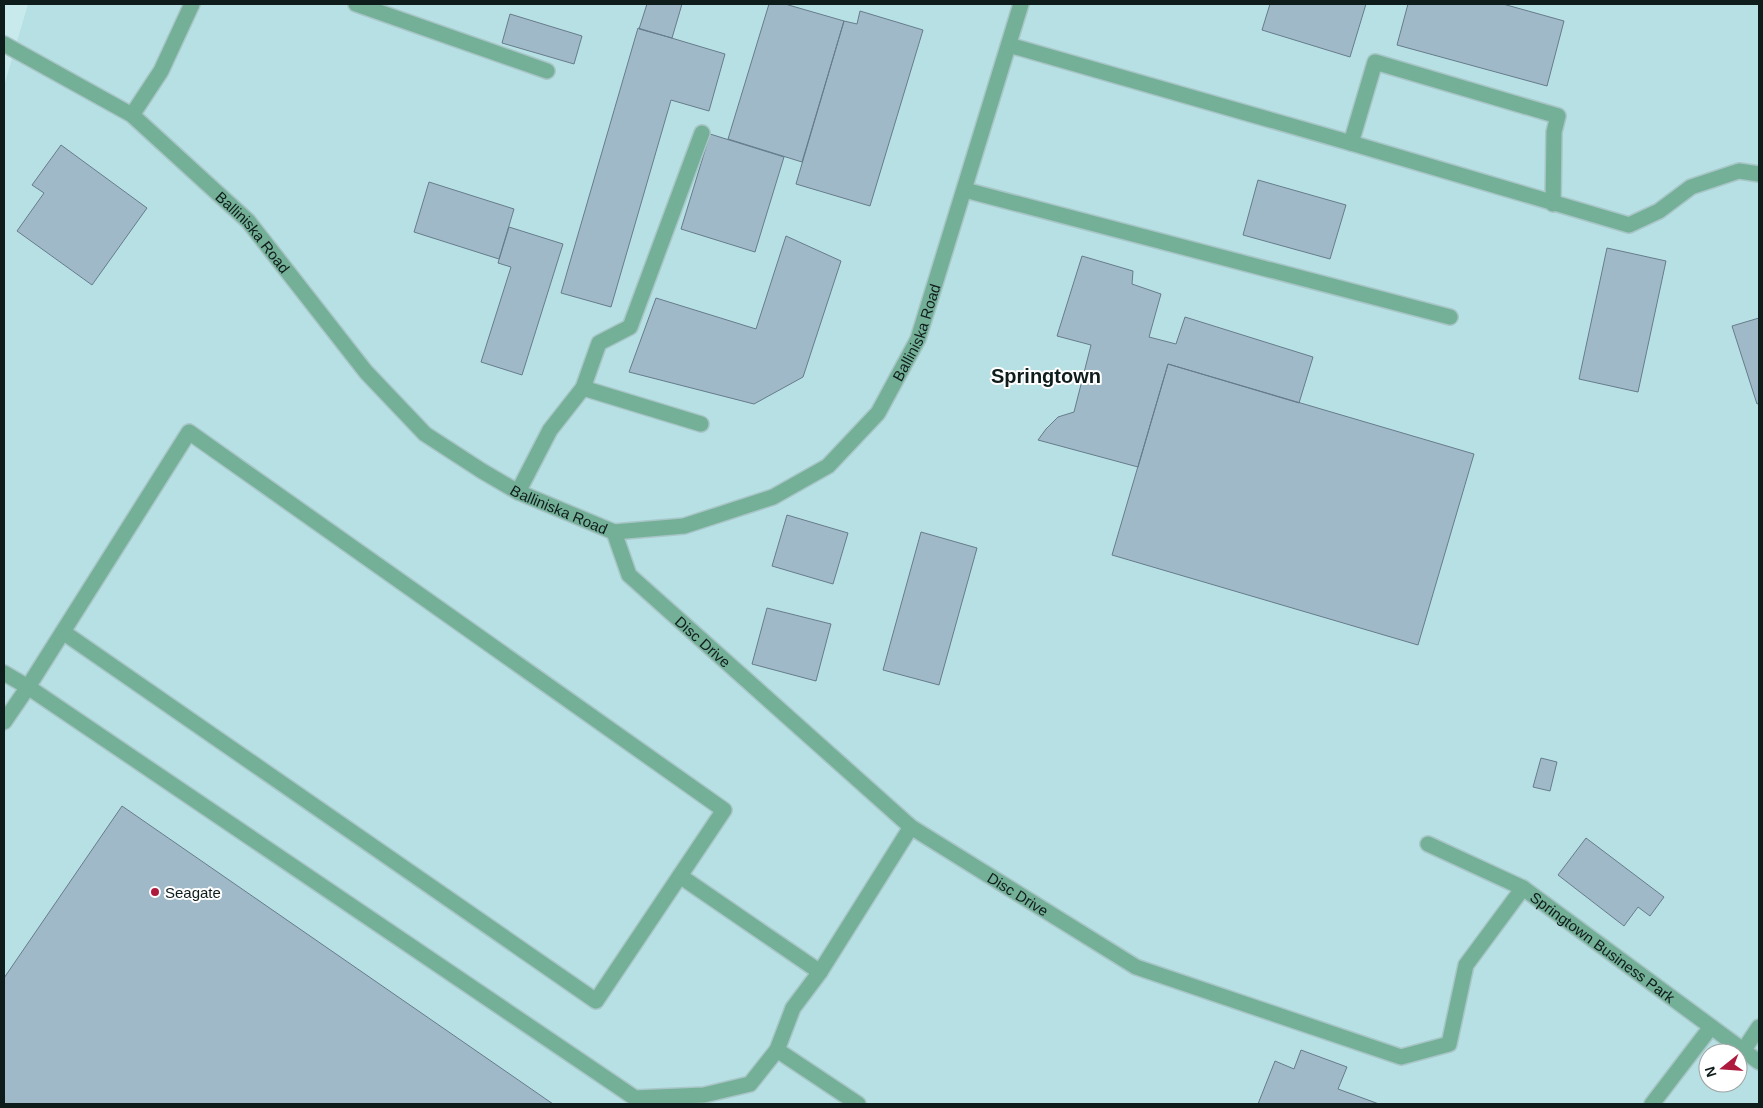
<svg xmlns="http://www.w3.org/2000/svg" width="1763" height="1108" font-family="Arial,sans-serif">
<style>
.built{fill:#b6e0e3;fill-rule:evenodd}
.building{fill:#a0b9c8;stroke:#667c8b}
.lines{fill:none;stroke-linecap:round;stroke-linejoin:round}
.minor-casing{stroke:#a8c5c7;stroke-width:18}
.minor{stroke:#74b097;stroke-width:15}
.poi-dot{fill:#ae1a3e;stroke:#fff;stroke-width:2}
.labels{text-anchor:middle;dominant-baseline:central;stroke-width:4;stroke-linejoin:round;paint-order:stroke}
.street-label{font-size:15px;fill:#0f1c1c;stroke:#fff}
.poi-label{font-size:15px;fill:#0f1c1c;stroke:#fff;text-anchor:start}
.district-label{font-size:20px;font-weight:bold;fill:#0f1c1c;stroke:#fff}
</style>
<rect width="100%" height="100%" fill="#c9eaec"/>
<!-- built -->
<path class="built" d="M28,4H1759V1104H4V86ZM1708,1053H1738V1083H1708Z"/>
<!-- building -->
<path class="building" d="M647,4H682L672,38L639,29Z
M769,4H785L844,21L802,162L728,139Z
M1270,4H1366L1350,57L1262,30Z
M1408,4H1503L1564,21L1547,86L1397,45Z
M860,11L923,30L870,206L796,184L844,21L857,24Z
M510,14L582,36L574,64L502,43Z
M638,28L725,54L709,111L671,100L611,307L561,293Z
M710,134L784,157L755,252L681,229Z
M61,145L147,208L92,285L17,231L44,193L32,185Z
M1258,180L1346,205L1330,259L1243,235Z
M429,182L514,209L499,259L414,232Z
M509,227L563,244L522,375L481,362L511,267L498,263Z
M786,236L841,261L803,377L754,404L629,372L656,298L756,329Z
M1607,248L1666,261L1638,392L1579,379Z
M1082,256L1133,271L1132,284L1161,294L1149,337L1176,344L1185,317L1313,357L1299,403L1168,364L1138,467L1038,440L1046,429L1058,417L1074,412L1091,345L1057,336Z
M1759,318V403L1757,404L1732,326Z
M1168,364L1474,454L1418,645L1112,555Z
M787,515L848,533L833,584L772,566Z
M921,532L977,548L939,685L883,670Z
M767,608L831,624L816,681L752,664Z
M1541,758L1557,762L1550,791L1533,787Z
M122,806L553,1104H4V978Z
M1586,838L1664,897L1650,916L1638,907L1624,926L1558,875Z
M1301,1050L1347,1067L1338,1089L1379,1104H1258L1275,1061L1294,1069Z"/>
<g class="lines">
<defs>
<g id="minor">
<path d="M356,4L547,71"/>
<path id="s1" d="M4,44L132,115L248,221L366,372L425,434L482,471L518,492L614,532L684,526L773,497L828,466L878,413L918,339L1021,4"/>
<path d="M1009,45L1351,143L1629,225L1659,211L1691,187L1739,171L1759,174"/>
<path d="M132,115L161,71L192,4"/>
<path d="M1351,143L1375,62L1558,116L1554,132L1553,204"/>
<path d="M965,190L1450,317"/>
<path d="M583,388L701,424"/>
<path d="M518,492L550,430L583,388L599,343L630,327L702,133"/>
<path id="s2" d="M614,532L629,575L911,827L1136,967L1401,1057L1449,1044L1466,965L1523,888L1759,1062"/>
<path d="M4,673L28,687L635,1098L704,1095L750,1084L777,1050L793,1008L820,972L911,827"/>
<path d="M4,722L28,687L189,432L724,810L596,1001L63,632"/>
<path d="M1428,844L1523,888"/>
<path d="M680,876L820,972"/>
<path d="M777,1050L858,1104"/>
<path d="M1743,1051L1759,1027"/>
<path d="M1652,1104L1711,1027"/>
</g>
</defs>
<!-- minor casing -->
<use href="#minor" class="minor-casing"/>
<!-- minor -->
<use href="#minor" class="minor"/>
</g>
<!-- markers -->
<circle class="poi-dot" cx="155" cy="892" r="5"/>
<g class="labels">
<!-- street labels -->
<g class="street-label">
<text stroke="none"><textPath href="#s1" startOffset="315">Balliniska Road</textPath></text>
<text stroke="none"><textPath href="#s1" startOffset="1184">Balliniska Road</textPath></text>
<text stroke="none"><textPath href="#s1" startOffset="735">Balliniska Road</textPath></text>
<text stroke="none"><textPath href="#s2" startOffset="145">Disc Drive</textPath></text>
<text stroke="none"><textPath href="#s2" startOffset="550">Disc Drive</textPath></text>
<text stroke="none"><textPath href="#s2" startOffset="1294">Springtown Business Park</textPath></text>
</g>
<!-- poi labels -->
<g class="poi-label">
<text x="165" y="892">Seagate</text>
</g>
<!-- district labels -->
<g class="district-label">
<text x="1046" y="376">Springtown</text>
</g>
</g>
<!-- border -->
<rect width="1763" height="1108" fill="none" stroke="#0f1c1c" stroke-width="10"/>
<!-- north arrow -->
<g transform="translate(1723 1068) rotate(253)"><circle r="24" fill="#ffffff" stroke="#9fa4a4"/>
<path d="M0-4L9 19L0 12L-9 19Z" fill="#ae1a3e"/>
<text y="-8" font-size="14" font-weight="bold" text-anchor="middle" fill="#0f1c1c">N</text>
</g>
</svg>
